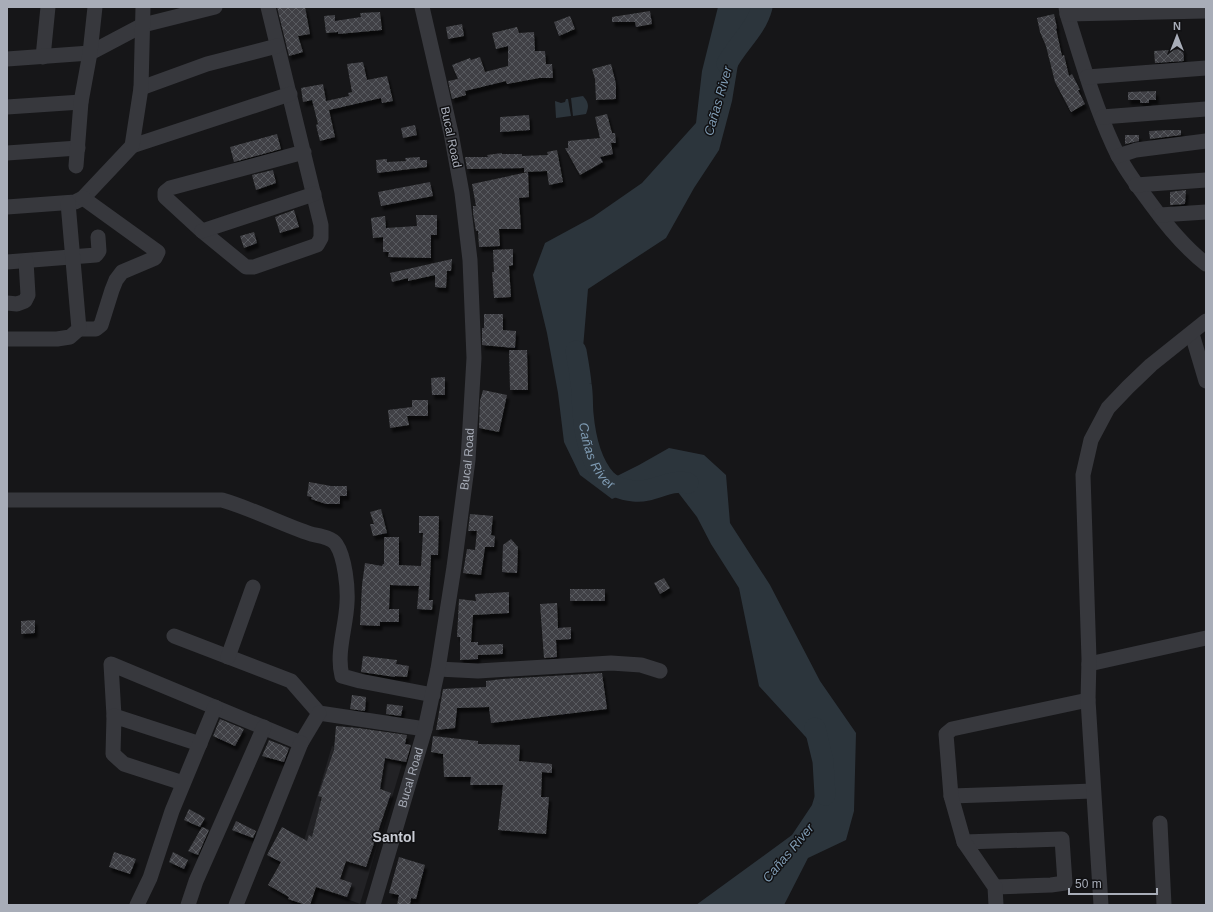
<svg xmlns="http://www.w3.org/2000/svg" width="1213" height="912" font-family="Arial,sans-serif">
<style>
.built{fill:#222225}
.water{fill:#2c353c}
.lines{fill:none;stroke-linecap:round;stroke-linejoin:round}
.river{stroke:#2c353c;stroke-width:21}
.building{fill:url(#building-cross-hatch);filter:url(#shadow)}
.minor{stroke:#37383d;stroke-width:15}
.labels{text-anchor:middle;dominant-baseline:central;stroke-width:3;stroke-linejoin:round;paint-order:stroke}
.street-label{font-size:12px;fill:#a8adb8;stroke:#111113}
.water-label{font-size:13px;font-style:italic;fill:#7f9bb3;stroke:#111113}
.quarter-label{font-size:14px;font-weight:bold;fill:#c9ccd4;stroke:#111113}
</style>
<defs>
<pattern id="building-cross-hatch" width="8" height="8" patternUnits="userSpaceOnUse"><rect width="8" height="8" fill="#404145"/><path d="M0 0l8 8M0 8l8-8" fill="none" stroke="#595a5e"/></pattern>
<filter id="shadow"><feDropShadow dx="2.5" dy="4.5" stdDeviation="1" flood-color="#0009"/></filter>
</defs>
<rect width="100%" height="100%" fill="#161618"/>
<!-- built -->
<path class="built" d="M332,746L402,764L360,904L293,878Z"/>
<!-- water -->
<path class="water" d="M718,7H760L742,40L732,101L719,150L694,188L666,238L588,289L577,419L603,463L617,476L639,465L669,448L704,455L726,475L730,523L770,585L820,681L856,733L854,811L846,840L808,858L784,905H696L792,835L812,805L826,759L759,686L739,588L711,544L697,517L674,487L645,485L612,499L580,475L564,442L558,393L547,333L533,275L545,243L593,217L642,183L696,123L702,71Z
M583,96C589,103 589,106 586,114L573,116L571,98Z
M566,99H568L571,116L556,118L555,101L561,103L565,102Z"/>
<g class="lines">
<!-- river -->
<g class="river">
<path d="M727,64C737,44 756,30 762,7"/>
<path id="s1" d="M576,351C578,362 580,373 581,384C583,394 582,404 583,414C585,436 591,463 606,480C613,487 625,490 634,491C654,493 667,479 688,483"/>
<path d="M815,728L823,761L825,795"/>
</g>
</g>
<!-- building -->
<path class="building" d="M277,7H305L310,34L298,36L303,52L289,56Z
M650,11L652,24L636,27L635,22H612V17Z
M380,12L382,30L338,34V32L326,33L324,16L335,15V21L361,17L360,13Z
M1054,14L1057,28L1056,29L1062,56L1064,55L1069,76L1072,74L1080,90H1078L1085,104L1071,112L1055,82L1046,46L1040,32L1037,18Z
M570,16L575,29L559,36L554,22Z
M462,24L464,36L448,39L446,27Z
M517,27L519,33L534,32L535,51H545L546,64H552L553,78H539L507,84L506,81L465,91L466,95L452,99L448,81L458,79L452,65L470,58L471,60L480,57L485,72L508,66V46L496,49L492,33Z
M1183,49L1184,61L1155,63L1154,51Z
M363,62L367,80L387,76L393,101L382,103L381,98L329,110L335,137L320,141L316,125L318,124L312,100L303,102L301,88L323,84L326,101L349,96L348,93L352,92L347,64Z
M611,64L616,84V99L596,100L595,79L592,69Z
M1156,91V100H1149V103H1140V100H1128V92Z
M607,114L612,133H615L616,143H611L613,154L600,157L603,162L580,175L565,148H568V141L600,138L595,117Z
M529,115L530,130L500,132V117Z
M415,125L417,135L403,138L401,128Z
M1169,130H1181V135L1150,139L1149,131Z
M277,134L281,149L234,162L230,147Z
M1125,135H1139V141L1125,144Z
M557,150L563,182L549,185L547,171L524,172V168L467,169L465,157H488L487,155L502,153V154H522V156L548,155L547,152Z
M420,157V160H427V167L377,173L376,160L387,159V162L406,161L405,158Z
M273,170L276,183L256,190L252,175Z
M528,172L529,197L519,198L521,229H499L500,246L479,247L478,231H476L473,213V206H476L472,184Z
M430,182L433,196L381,206L378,192Z
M1186,190L1185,204L1170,205V192Z
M294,210L299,227L280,233L275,217Z
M416,215H437V235H431V258L388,257L389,252H383V237L373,238L371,218L385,216L386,228L417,226Z
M254,232L257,243L244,248L240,236Z
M513,249V265L509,266L511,297L494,298L492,272H494L493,250Z
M452,259L451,271H447L446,288L435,287V275L408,281V278L392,282L390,273Z
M484,314H503V330L516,331L515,348L482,345V328H484Z
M509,350H527L528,390H510Z
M445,377V395H432L431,378Z
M483,390L507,395L499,432L479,428L480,401Z
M412,400H428V416H407L409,425L390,428L388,410L412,407Z
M309,482L331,486H347V496H340V504H326L311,499L312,497L307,496Z
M381,509L387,533L373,536L370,524H374L370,512Z
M470,514L493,516L491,535L495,536L494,547H485L481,575L463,573L467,549L475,550L477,531H468Z
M419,516H439L438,555H431L429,600H433L432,610L417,609L419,586L390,585L389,609H399V622H380V626L360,625L362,585L365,563L382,566L383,564H384V537H399V565L421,566L423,533H419Z
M511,539L518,547L517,573L502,572L503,545Z
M664,578L670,588L660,594L654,583Z
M570,589H605V601H570Z
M509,592V613L473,615L471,642H478V645L503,644V654L478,655V659L460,660V637H457L459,599L476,601L475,594Z
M557,603L558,628L571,627V639L556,640L557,657L544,658L540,604Z
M35,620V633L21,634V621Z
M363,656L397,660L396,664L409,666L407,677L395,676V677L361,672Z
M602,673L607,709L491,723L489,707L457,708L455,728L436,730L443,689L486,687V681L502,679Z
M352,695L366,697L365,711L350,709Z
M387,704L403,706L401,716L386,714Z
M220,719L244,729L235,746L213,736Z
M336,726L358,728L407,735L405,744L411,745L406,762L385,758L380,789L391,793L366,867L346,861L340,879L352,883L347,897L316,887L310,905H306L288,899L289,897L268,885L281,862L267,855L282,827L307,841L309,835L312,837L322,797L318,796L334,750Z
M433,736L478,741V744L520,745L519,761L552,764V773L542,772L541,797H549L546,834L498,830L503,785H470L471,777H444L443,754L431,752Z
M269,740L289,748L284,762L262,756Z
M189,809L205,818L200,827L184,820Z
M236,821L256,831L253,838L232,830Z
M202,827L209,830L198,855L188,851Z
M114,852L136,859L130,874L109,867Z
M173,852L188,860L184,869L169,862Z
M399,857L425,865L416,899L411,898L410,905H397L399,895L389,893Z"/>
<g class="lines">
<!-- minor -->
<g class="minor">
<path d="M268,7L321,225V238L317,245L254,267H246L202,231L165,197V192L170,188L304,152"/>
<path d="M1066,7L1067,14C1081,58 1094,104 1113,145C1123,167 1137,185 1151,204C1167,226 1184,247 1206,264"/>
<path d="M1067,14L1206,11"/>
<path d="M43,57L48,7"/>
<path d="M7,59L90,53L143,25L215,7"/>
<path d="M1087,77L1206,68"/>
<path d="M141,88L207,64L277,46"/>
<path d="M7,107L81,102"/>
<path d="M1102,117L1206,109"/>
<path d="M132,146L290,94"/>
<path d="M7,153L78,148"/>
<path d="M1118,156L1136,150L1206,141"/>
<path d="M76,166L81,102L90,53L95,7"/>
<path d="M1136,185L1206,180"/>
<path d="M7,207L75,202L83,198L132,146L141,88L143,7"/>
<path d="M1160,215L1206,212"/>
<path d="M202,231L314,194"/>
<path d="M7,262L96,255L99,251L98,237"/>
<path d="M7,303L17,304L25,301L28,295L26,261"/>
<path d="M79,329H96L101,325L112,290L116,280L122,272L155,258L158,252L83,198"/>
<path d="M1192,334L1206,381"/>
<path d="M7,339H57L70,337L79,329L68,203"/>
<path d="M7,500H222C253,509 281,524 311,534C319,536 331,537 336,544C345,557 348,588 347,603C346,627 336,653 342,676L360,681L433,695"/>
<path d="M174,636L291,681L319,713L425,729"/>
<path d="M228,657L253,587"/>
<path d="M1089,664L1206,638"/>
<path d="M438,669L478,671L611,663L641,665L660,671"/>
<path d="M114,716L111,664L301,743L319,713"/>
<path d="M183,783L124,764L113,754L114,716L200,744"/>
<path d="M951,796L1093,791"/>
<path d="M1160,823L1164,905"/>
<path d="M964,842L1062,839L1065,883L1051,885L995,887"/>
<path d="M137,905L150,878L172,811L215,707"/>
<path d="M188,905L196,881L264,727"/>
<path d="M236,905L301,743"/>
<path id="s2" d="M373,905L425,729L438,669L454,567L468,460L474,358L470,260L462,193L451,133L422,7"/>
<path d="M996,905L995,887L964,842L951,796L946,734L952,729L1088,700"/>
<path d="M1101,905L1088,700L1089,659L1083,475L1091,440L1108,408L1128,387L1151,365L1206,321"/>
</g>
</g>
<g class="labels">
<!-- street labels -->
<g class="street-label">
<text transform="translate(451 137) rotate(78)">Bucal Road</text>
<text stroke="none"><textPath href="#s2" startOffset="457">Bucal Road</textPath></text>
<text stroke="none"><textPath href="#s2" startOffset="133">Bucal Road</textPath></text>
</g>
<!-- water labels -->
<g class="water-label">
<text transform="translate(718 101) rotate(-74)">Cañas River</text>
<text stroke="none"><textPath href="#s1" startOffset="108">Cañas River</textPath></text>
<text transform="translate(788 853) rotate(-50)">Cañas River</text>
</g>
<!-- quarter labels -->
<g class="quarter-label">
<text x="394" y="837">Santol</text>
</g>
</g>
<!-- border -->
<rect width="1213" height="912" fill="none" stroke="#a8adb8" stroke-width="16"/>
<!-- north arrow -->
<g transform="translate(1177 36)" stroke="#111113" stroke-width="3" paint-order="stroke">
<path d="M0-3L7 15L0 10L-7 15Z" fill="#a8adb8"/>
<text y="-6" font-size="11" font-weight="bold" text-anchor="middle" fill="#a8adb8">N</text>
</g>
<!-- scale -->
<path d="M1069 888v6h88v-6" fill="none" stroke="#a8adb8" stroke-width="2"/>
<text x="1075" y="888" font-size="12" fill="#a8adb8" stroke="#111113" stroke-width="3" paint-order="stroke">50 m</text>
</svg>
